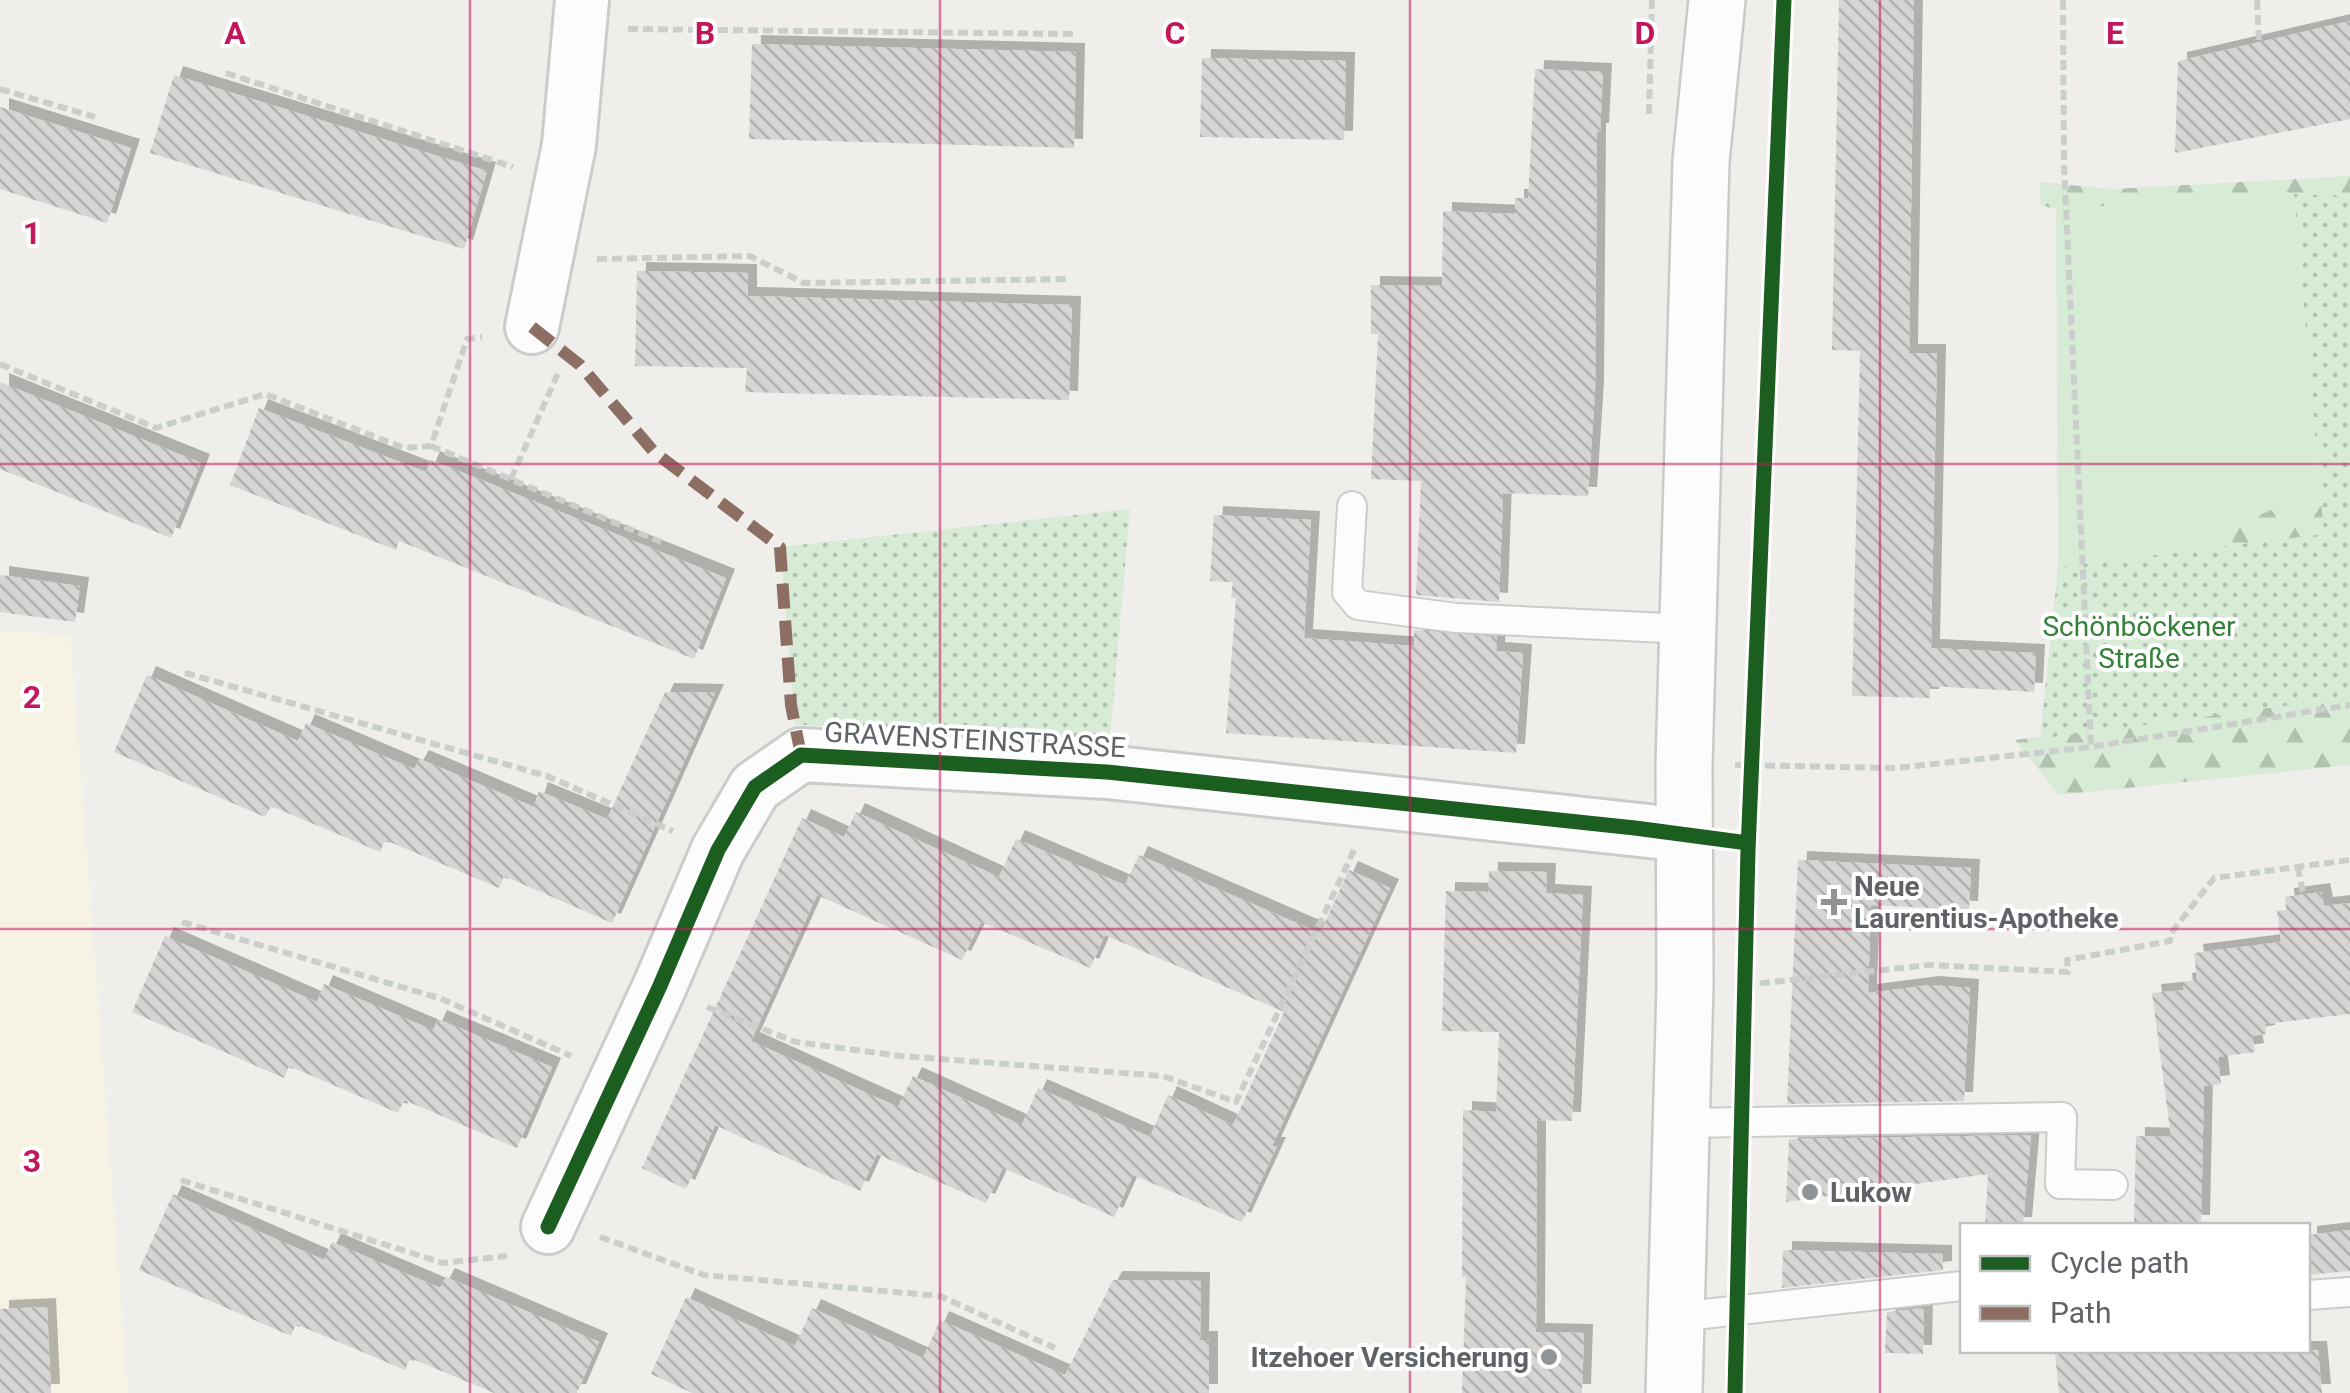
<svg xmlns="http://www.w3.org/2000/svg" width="2350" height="1393" font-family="Roboto,sans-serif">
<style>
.commercial{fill:#f7f3e4}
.green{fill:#d8ebd6}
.forest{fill:url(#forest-firs)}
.park{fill:url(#park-dots)}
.building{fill:url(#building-back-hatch);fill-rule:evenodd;filter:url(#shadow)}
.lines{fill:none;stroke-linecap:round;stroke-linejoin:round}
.lane-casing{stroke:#cbcccc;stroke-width:32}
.street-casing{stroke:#cbcccc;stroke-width:58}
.secondary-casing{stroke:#cacacb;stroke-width:60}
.path{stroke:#cacfcc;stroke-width:6;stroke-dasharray:10 5;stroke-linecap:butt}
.lane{stroke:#fdfcfc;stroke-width:28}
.street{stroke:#fdfcfc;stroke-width:52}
.secondary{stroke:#fdfcfc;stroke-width:55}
.quiet{stroke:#8d6e63;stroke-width:12;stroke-dasharray:25 12;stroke-linecap:butt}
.cycleway-casing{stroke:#fff;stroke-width:21}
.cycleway{stroke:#1b5e20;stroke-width:15}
.grid{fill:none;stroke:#c2185b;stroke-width:2.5;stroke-opacity:0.55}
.poi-dot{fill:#919496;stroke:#fff;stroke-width:4}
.labels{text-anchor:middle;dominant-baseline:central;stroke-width:8;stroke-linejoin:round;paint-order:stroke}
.park-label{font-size:28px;fill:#348238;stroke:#fff}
.street-label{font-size:28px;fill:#5f6368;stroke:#fff}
.poi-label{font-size:28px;font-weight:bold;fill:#5f6368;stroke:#fff;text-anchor:start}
.grid-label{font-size:32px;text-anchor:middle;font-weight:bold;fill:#c2185b;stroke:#fff;stroke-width:8;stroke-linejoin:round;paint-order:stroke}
</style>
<defs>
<pattern id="forest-firs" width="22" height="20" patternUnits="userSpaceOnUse" patternTransform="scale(2.5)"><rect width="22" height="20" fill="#d8ebd6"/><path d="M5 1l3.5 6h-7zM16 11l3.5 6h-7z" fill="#b2c2b1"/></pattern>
<pattern id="park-dots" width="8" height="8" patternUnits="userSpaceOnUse" patternTransform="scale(2.5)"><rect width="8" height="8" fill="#d8ebd6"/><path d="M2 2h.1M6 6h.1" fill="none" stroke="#b2c2b1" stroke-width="1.8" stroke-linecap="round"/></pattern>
<pattern id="building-back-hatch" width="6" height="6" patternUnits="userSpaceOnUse" patternTransform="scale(2.5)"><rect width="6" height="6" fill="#d6d5d3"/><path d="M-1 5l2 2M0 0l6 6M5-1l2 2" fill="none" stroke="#b1b0af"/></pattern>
<filter id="shadow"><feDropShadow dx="9" dy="-9" stdDeviation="0" flood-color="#0004"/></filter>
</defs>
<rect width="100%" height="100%" fill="#efeeea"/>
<!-- commercial -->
<path class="commercial" d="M0,631L70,635L128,1393H0Z"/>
<!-- green -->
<path class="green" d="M2294,194L2324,534L2058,567L2056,209Z"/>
<!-- forest -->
<path class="forest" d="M2350,176V196L2294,194L2056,209L2040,205V182L2112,189Z
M2299,498L2347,515L2350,564L2234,570L2232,527Z
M2350,697V765L2059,795L2015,740Z"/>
<!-- park -->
<path class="park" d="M2294,194L2350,196V697L2040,739L2058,567L2324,534Z
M1130,509L1109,750L795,724L780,547Z"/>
<!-- building -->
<path class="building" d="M1839,0H1914L1909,353H1937L1931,648L2036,653L2034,692L1930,686V698L1852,696L1860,351L1832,350Z
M2350,21V119L2175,153L2178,61Z
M752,44L1076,52L1074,148L749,139Z
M1202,58L1346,61L1344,140L1200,137Z
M1535,69L1603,72L1600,132H1597L1595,391L1588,496L1503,493L1499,602L1416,595L1421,481L1371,479L1378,334H1371V285L1442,286L1443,211L1515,214V198H1528Z
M174,75L487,171L464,249L150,153Z
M0,107L131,148L107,223L0,189Z
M637,271L748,273V296L1072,305L1069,400L745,392L747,368L635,366Z
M0,382L201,463L171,538L0,469Z
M259,408L426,472L431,460L726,578L694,659L399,541L396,550L230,485Z
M1214,515L1311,520L1304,638L1414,646V630L1497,637L1496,651L1523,653L1516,753L1226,733L1236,598H1231L1233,582L1210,581Z
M0,575L80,586L75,622L0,612Z
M147,675L298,741L306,723L414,769L420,759L534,807L539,791L607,819L665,692L715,693L612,923L504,876L499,888L385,840L380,852L271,806L265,817L114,752Z
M856,812L999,877L1016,839L1125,885L1139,855L1320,933L1349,870L1390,888L1272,1146H1277L1242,1222L1133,1175L1114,1217L1003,1168L986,1203L877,1154L860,1191L715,1125L686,1189L642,1168L802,818L844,837ZM817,895L962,960L981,922L1090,968L1105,935L1284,1012L1233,1125L1168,1095L1150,1137L1038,1088L1022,1125L913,1076L898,1107L751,1041Z
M1798,860L1971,868L1969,910L1871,905L1868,993L1930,985L1970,988L1964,1101L1787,1104Z
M1489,871L1547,872L1546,893L1583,895L1572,1121L1537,1120L1536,1332L1584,1333L1582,1393H1462L1466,1277H1462L1463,1110L1496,1112L1499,1032L1442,1031L1446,891L1488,892Z
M2321,892L2324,906L2350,903V1014L2265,1024L2266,1034L2252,1036L2255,1052L2218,1057L2221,1084L2204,1086L2201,1224L2134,1222L2136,1136L2171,1137L2152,993L2184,990L2183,982L2197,980L2194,953L2281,942L2277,911L2286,910L2285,897Z
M165,936L317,1002L324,984L433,1030L438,1019L552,1067L517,1148L404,1100L398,1113L289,1066L284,1078L132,1012Z
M2031,1135L2023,1226H1985L1988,1174L1786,1202L1789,1139Z
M173,1194L324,1260L332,1242L440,1288L446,1277L599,1342L577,1393H494L410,1358L405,1370L296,1324L291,1336L139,1270Z
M2350,1230V1271L2308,1275V1235Z
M1783,1250L1943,1254V1270L1782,1288Z
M1113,1280L1201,1281L1200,1340H1209V1393H692L651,1374L686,1297L795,1346L812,1308L923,1358L940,1320L1065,1375Z
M47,1307L51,1393H0V1309Z
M1924,1308L1923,1354L1885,1353L1887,1312Z
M2080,1350H2318L2322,1393H2059L2055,1353Z"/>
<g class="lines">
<defs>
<path id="lane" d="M1352,506L1347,592L1358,605L1456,618L1688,629
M1681,1123L2062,1117L2060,1184L2113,1185
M2308,1295L2350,1292
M1676,1317L1962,1286"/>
<path id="street" d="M532,327L569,145L582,0
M548,1227L659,988L718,850L755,787L801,755L1107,772L1685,835"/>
<path id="secondary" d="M1674,1393L1685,985L1684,765L1701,161L1717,0"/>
</defs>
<!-- lane casing -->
<use href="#lane" class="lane-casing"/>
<!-- street casing -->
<use href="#street" class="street-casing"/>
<!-- secondary casing -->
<use href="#secondary" class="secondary-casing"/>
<!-- path -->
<path class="path" d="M2063,0L2064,165L2091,747
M2257,0L2259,41
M628,29L1076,34
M226,73L513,167
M0,89L95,117
M1649,114L1652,0
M597,259L750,256L804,283L1069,279
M0,364L156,428L265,394L404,448L431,446L467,339L482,337
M431,446L661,542
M511,479L559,371
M185,673L547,776L673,831
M1735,765L1897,768L2091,747L2350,705
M2298,867L2303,894
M182,922L442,999L571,1056
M1745,985L1929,965L2068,972L2067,960L2170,941L2171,933L2214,878L2350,860
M707,1007L796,1042L901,1056L1163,1076L1236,1102L1355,848
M181,1180L443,1263L507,1256
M600,1237L704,1275L940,1296L1055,1348"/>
<!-- lane -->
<use href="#lane" class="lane"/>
<!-- street -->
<use href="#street" class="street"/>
<!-- secondary -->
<use href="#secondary" class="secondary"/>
<!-- quiet -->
<path class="quiet" d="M532,327L580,365L654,452L780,547L791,705L801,755"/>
<defs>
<path id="cycleway" d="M548,1227L659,988L718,850L755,787L801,755L1107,772L1635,828L1748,843
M1735,1393L1748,850L1784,0"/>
</defs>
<!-- cycleway casing -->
<use href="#cycleway" class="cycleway-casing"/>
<!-- cycleway -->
<use href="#cycleway" class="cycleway"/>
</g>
<!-- grid -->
<path class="grid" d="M470,0V1393M940,0V1393M1410,0V1393M1880,0V1393M0,464H2350M0,929H2350"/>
<!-- markers -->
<g class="poi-dot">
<path d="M1829 887h10v10h10v10h-10v10h-10v-10h-10v-10h10z"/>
<circle cx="1810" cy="1192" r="10"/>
<circle cx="1549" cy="1357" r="10"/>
</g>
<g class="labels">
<!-- park labels -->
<g class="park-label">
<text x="2139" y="626">Schönböckener<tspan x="2139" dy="32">Straße</tspan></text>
</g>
<!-- street labels -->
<g class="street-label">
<text transform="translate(975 740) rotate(3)">GRAVENSTEINSTRASSE</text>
</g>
<!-- poi labels -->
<g class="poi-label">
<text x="1854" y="886">Neue<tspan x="1854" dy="32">Laurentius-Apotheke</tspan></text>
<text x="1830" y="1192">Lukow</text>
<text x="1529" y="1357" text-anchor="end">Itzehoer Versicherung</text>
</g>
</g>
<g class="grid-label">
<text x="235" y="44">A</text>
<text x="705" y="44">B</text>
<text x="1175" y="44">C</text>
<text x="1645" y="44">D</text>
<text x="2115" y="44">E</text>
<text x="32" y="244">1</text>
<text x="32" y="708">2</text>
<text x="32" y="1172">3</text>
</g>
<!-- legend -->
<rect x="1960" y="1223" width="350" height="130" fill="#ffffff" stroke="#bfc1c3" stroke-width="2.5"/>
<rect x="1980" y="1256" width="50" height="15" fill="#1b5e20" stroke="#bfc1c3" stroke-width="2.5"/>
<text x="2050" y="1273" font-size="30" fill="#5f6368">Cycle path</text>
<rect x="1980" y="1306" width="50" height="15" fill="#8d6e63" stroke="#bfc1c3" stroke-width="2.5"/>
<text x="2050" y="1323" font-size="30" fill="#5f6368">Path</text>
</svg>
